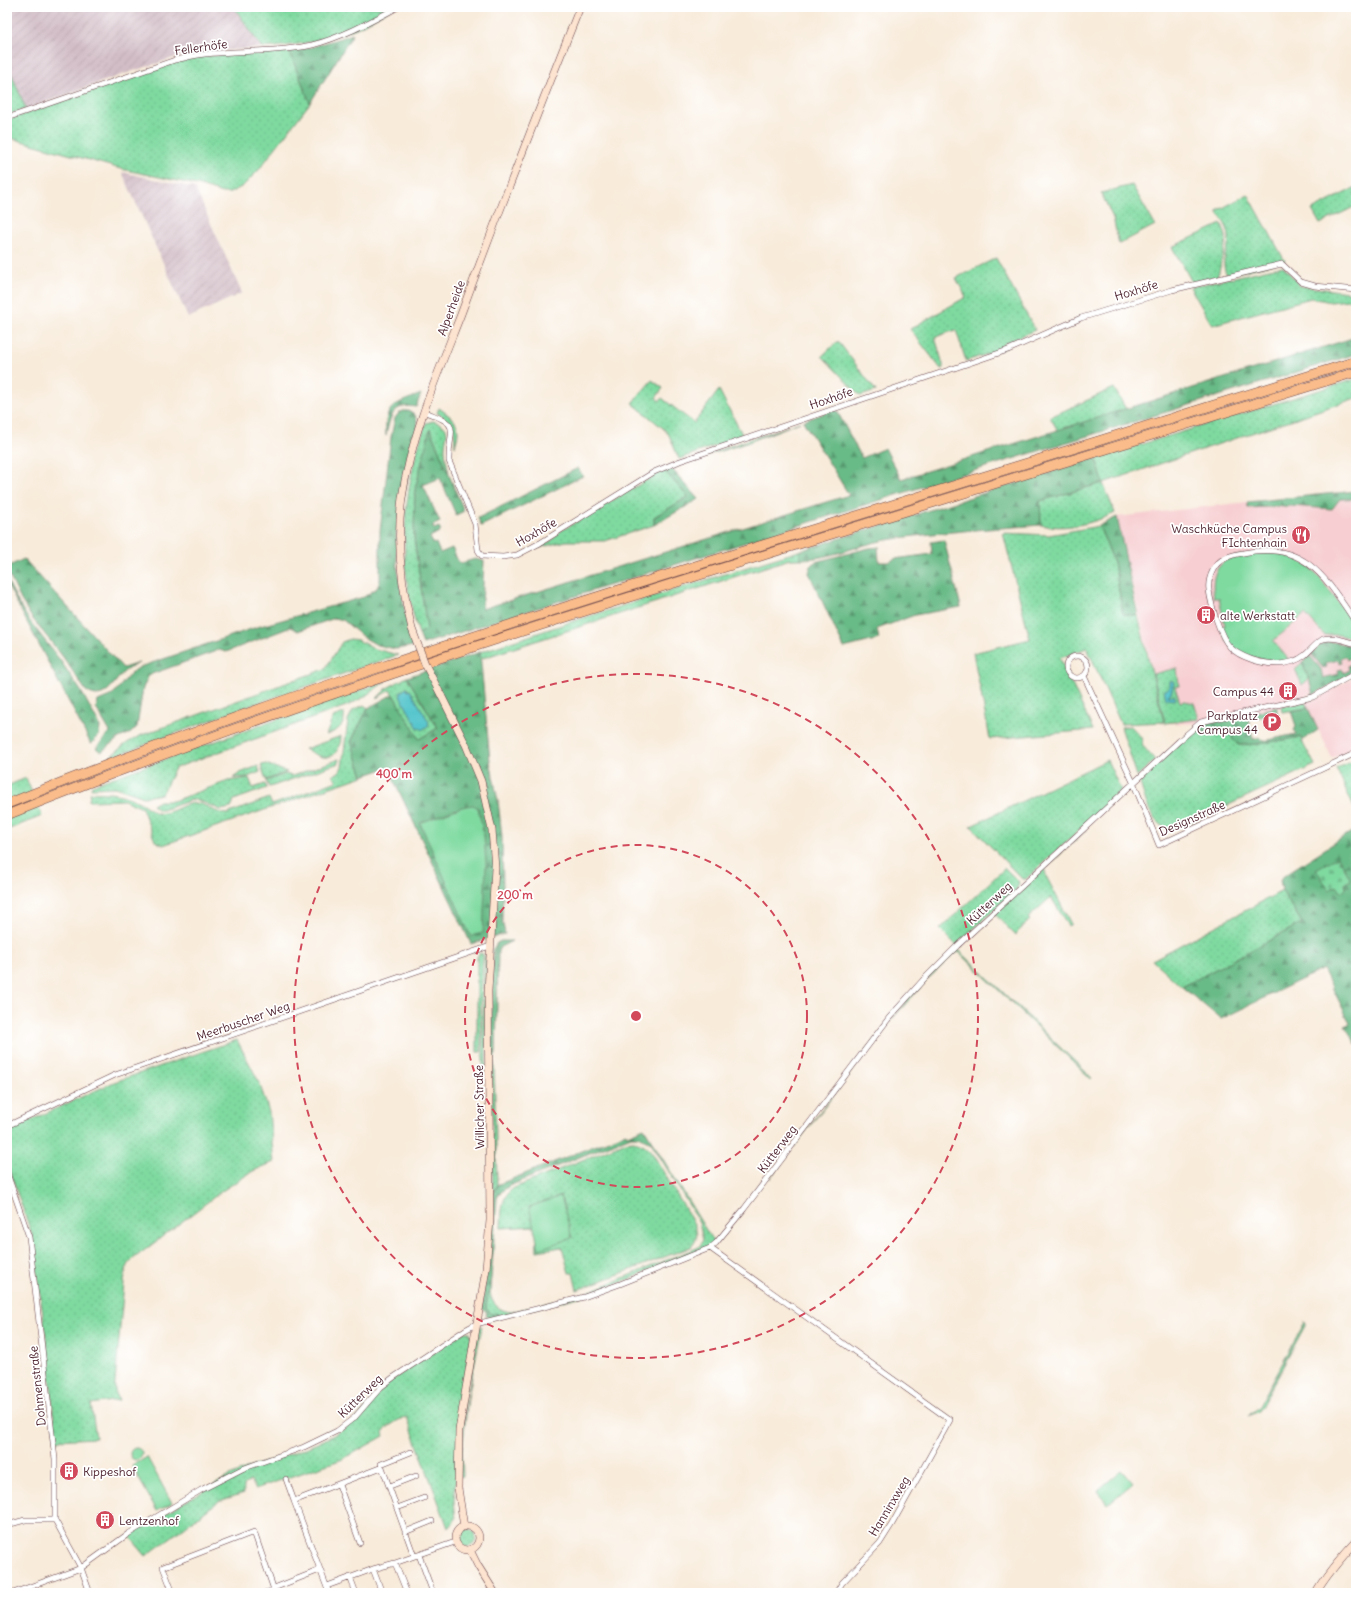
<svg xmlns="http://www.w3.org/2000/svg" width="1363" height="1600" font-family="Delius,sans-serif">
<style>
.built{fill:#f7cfd2}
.industrial{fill:url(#industrial-furrows)}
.grass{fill:url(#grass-dots);stroke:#647c66}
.forest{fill:url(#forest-firs);stroke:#586c58}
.cemetery{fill:url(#cemetery-stones);stroke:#647c66}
.park{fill:#7fdaa0;stroke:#647c66}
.water{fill:#59c6cd;stroke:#52727c}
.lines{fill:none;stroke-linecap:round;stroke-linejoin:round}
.street-casing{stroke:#643e45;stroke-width:6}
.secondary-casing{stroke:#643e45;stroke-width:8}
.highway-casing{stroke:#643e45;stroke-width:10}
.street{stroke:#fff;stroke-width:5}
.secondary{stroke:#fde4d0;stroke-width:7}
.highway{stroke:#f9bc8a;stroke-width:9}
.secondary-bridge-casing{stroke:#643e45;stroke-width:8;stroke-linecap:butt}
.secondary-bridge{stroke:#fde4d0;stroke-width:7}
.ring{fill:none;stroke:#d1495b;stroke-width:2;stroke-dasharray:7 5}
.labels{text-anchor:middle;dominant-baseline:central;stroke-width:3.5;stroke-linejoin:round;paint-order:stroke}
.street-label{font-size:12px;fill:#4a1f2b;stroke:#fff}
.poi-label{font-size:12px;fill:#4a1f2b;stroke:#fff;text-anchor:end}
.centre{fill:#d1495b;stroke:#fff;stroke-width:2}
.ring-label{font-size:12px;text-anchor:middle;font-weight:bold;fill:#d1495b;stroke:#fff;stroke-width:3.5;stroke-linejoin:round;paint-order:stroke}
</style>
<defs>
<pattern id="industrial-furrows" width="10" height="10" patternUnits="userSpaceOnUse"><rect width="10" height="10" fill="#d2bdc6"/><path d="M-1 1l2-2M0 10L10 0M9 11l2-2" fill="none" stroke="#b6a2aa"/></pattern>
<pattern id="grass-dots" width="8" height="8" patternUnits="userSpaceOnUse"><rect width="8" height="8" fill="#7fdaa0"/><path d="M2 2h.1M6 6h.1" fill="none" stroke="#6fbb8a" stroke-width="1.8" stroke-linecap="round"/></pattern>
<pattern id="forest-firs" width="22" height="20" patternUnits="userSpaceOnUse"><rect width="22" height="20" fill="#67ba86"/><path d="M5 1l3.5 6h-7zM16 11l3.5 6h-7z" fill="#57976e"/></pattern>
<pattern id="cemetery-stones" width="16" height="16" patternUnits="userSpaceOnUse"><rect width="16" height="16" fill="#7fdaa0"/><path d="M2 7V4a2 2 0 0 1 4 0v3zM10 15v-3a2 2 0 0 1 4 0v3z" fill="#6fbb8a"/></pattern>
</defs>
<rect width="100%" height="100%" fill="#fff"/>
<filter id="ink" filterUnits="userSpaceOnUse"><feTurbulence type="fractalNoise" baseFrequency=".025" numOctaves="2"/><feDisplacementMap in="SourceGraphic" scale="8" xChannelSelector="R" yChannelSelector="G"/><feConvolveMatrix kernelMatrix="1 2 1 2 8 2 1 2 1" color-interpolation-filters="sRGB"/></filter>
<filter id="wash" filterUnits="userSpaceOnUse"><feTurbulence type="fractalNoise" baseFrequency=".012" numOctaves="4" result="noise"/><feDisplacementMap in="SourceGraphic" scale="16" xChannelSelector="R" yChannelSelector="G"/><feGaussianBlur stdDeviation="0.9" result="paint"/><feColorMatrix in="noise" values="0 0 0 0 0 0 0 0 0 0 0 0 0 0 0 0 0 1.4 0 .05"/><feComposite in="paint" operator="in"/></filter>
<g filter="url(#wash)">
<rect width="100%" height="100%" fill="#f8ebda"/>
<!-- built -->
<path class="built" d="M1340,499H1356V673L1284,706L1203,724L1164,723L1117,517L1247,502L1248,508L1291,506L1332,509Z
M1356,676V747L1332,758L1305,702L1313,700Z"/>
<!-- industrial -->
<path class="industrial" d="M7,7H234L262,48L200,52L186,54L127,73L26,109L7,63Z
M122,172L195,188L242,293L188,318Z"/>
<!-- grass -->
<path class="grass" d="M234,7H394C382,13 371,21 359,27C329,40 295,46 262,48Z
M289,51L310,103L257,172L243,186L230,193H222L197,185L121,169L7,137V120L174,62L203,56Z
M7,63L26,109L7,115Z
M1132,185L1155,225L1119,244L1113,218L1101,193Z
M1356,187V206L1320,224L1312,210Z
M1248,194L1285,261L1227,275C1219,261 1229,251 1229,237C1229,228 1221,218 1217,211Z
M1221,224C1224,229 1226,234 1226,239C1226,244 1219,274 1217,277L1192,282L1172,247Z
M996,258L1035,330L1003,344L1006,348L966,361L956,330L935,337L944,368L941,369L910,329L966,297L956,278Z
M1283,266L1300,286L1356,293V299L1331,302L1311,298L1212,325L1190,287Z
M838,341L876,391L860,396L822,356Z
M1356,379V398L1103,483L1115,513C1091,524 1067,530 1041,525L1040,501L1103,483L1096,458Z
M652,380L663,388L656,398L660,401L662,398L694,423L719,390L743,436L679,459L669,435L664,429L632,403Z
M1114,388L1126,409L1058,431L1050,417Z
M439,408C456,420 462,425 455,446C454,426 455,424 437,413Z
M433,421C455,428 444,435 445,451C445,459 448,466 449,474L430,430L415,490L414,538L427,629L419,634C400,578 401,516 415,459C418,447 422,435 426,423Z
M800,422L746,443L670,467Z
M664,470L688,497L654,517V525L605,541H566L538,548L552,540L561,531Z
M1099,526L1114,562L1123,613L1138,616L1164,722L1121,724L1087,648L1060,658L1093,730L990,739L973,653L1030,639L1003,533L1049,535Z
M799,551L801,559H790L480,659V652L580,619Z
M350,639L358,640L372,648L398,655L243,708L107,759L127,743L142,735L325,669L342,642Z
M1302,663L1309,679L1302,685L1295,669Z
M1177,668L1179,686L1175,687L1180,702L1184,701L1194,703L1199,719L1165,723L1153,674Z
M407,677L438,728L419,739L390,690L377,698L387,688Z
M386,681L364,697L349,705L175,768L162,794L144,797L115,787L91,788L92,785Z
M1305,702L1308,708L1282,712L1281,706Z
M364,705L368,708L352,740V744L363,776L163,845L155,841L142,808L124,800L89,801L90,793C109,792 124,793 141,803C146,805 151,811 156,813C170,816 182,803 195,803C206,803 215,814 227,814L269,798L272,805L337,781L332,776L339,772L342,767L348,720L353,710Z
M344,713C346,726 337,731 326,735L333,717Z
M1131,726L1141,737L1143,746L1155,760L1137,776L1121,727Z
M1223,729L1230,730L1233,740L1238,745L1259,744L1300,737L1315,765L1181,827C1152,837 1146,800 1139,780L1191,732L1202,733Z
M341,736C341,746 336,759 323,757C317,756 311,752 305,749Z
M339,759V763L270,787H269L266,781L285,774L292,776Z
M1107,760L1121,790L1119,793L1026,879H1022L971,826Z
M1356,760V812L1336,768Z
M266,764L287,772L266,780L261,765Z
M258,766L260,772L248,777L233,778L240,773Z
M26,778L42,816L7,830V786Z
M249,778L253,788L265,784L267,788L234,800L231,808L221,810L195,799L162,810H158L152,805L159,801H173L228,781Z
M1086,830L1045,869L1046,876L1071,924L1068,926L1051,897L1028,918L1030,920L1015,935L995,914L962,945V948L961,945Z
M1005,868L1019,882L1017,889L956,945L940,929Z
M1282,891L1302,923L1182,987L1152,960Z
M497,943L495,952L492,1052L496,1054L494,1059L497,1185L495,1190L493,1191L491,1021L493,949Z
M957,950L960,951L1092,1078L1091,1079L959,952L954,954L927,980L891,1020L770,1178L868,1048L911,995L953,952Z
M480,953L483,954L481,1002V1052H477V957Z
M485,955L487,956L486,1077L483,1063V1021Z
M237,1040L259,1082L269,1112L274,1162L253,1171L222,1191L133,1259C126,1266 125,1273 124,1283L115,1383V1391L119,1400L91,1404L96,1438L56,1440L47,1345L32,1235L7,1164V1131L114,1082Z
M633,1141C643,1143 647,1146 653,1154L694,1224C698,1233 698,1239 691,1247L577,1290L573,1273H569L562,1247L537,1251L536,1226L501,1228C502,1212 500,1197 514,1188L626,1142Z
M652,1141L714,1243L709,1247L619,1283L583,1296L499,1317L491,1314L486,1308L488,1293L490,1292C491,1304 500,1311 511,1312L583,1294L699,1247L703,1240L699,1222L651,1142Z
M1305,1322L1306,1324L1261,1407L1258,1411L1248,1416L1259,1406Z
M482,1326L468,1397L462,1452L463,1476L460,1477V1447L478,1327Z
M464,1332H469L471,1336L454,1501L456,1519L448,1528L407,1417C400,1418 388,1426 383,1432L384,1436L343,1459L255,1489L251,1480L244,1485V1493L219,1501L146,1556L129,1536C156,1519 183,1502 212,1486C221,1481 229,1476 239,1472C274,1457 313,1450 345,1428C362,1416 374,1396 389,1382Z
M458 1538a9 9 0 1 1 18 0a9 9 0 1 1-18 0Z"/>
<!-- forest -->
<path class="forest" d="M353,34L310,103L289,51L312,47Z
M1356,337V354L960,475L423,644L419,634L427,629L414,538L415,490L430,429L464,511L456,515L440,478L423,485L440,522L432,526L434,529L439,527L441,531L430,537L433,544L436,543L440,553L452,548L458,561L461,563L475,559L484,561L482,609L849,495L803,421L836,409L862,458L885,448L901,479Z
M421,394L416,407C392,403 390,417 386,436C384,404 394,405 421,394Z
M403,411C414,410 416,415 418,425L396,534L397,564L406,618L414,646L396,649L377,645L363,637L343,620L335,618L298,631L291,627L226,652L219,650L149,675L143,688L137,727L131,733L119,738L101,752L96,748L110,732L96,708L98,701L110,696L115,692L131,673L140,667L257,627L364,597L377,588L380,581V531L391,437L395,418L399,413Z
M1096,458L1103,483L1040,501L1041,525C989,529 937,532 886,540C858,545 830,559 801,559L799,551Z
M670,467L699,499L654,525V517L688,497L664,470Z
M578,468L583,476L481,526L478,518Z
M1356,491V499H1340L1332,509L1291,506L1248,508L1247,502Z
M1117,517L1138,616L1123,614L1114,562L1099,526Z
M944,540L961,607L915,615L877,629L879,639L844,648L809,573L811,565L815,562L869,548L880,547L878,549L879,562H889L894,559L932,554L931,542Z
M24,559L123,668L139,663C134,665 129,668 125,671C113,682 105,704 86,691L63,657L32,618L21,600L7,571V567Z
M7,580L18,602L29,620L60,660L81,691L100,726L99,736L91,744L7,584Z
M1326,642H1334L1356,647V650L1350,654L1351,657L1348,660L1345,657L1340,659L1342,663L1340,664L1338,660L1326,663L1327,667L1323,668L1311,654L1319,646Z
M480,652L490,761L498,801L502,836L503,890L502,919L505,934L471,944L390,772L389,767L363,776L352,744V740L368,708L393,694L419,739L438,728L407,677Z
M1310,656L1321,669L1323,678L1339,674L1338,670L1342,669L1344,673L1349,670L1348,666L1351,664L1353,667L1356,666V671L1313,695L1309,679L1302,663Z
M1277,707V714L1249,719L1253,739L1260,738L1263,741L1296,734L1294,731L1296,726L1291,711L1308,708L1318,730L1303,740L1300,737L1259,744L1238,745L1233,740L1230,730C1217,727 1205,733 1191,732L1201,724Z
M1356,829V1044L1345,1026L1350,1023L1323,969L1221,1019L1182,987L1302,923L1282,891L1280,879L1292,870Z
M501,941H512L500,947L498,951L496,1054L492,1052C492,1018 489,976 497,943Z
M644,1128L652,1141L651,1142L638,1136H631L509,1186L500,1193L497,1198L490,1292L488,1293L486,1308L491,1314L497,1313L499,1317L489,1319L486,1316L487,1313L482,1309L493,1191L495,1190L497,1185L626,1133L627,1135Z"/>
<!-- cemetery -->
<path class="cemetery" d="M1338,857L1351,880L1345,883L1346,888L1341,892L1337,886L1329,890L1316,869Z"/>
<!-- park -->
<path class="park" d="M1275,553L1298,559L1316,573L1356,626V639L1338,635H1324L1305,614L1273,641L1290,661C1272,662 1241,659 1229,644C1225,639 1223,632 1221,626H1225L1219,598H1214C1207,553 1241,554 1275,553Z
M473,805L478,808L484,836L486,865L483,933L474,935L471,937L420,823L462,807Z
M561,1196L572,1238L539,1249L529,1207Z
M130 1454a6 6 0 1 1 12 0a6 6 0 1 1-12 0Z
M147,1457L172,1503L157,1511L132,1466Z
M1122,1470L1133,1483L1108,1504L1097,1491Z"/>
<!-- water -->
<path class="water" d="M1169,681H1173L1174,683L1171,693L1167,696L1174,695L1176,699L1174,700L1166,699L1164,690L1169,688Z
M407,688L408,691L410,690L429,722L428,723L429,725L422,730L420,727L418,728L400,696L401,695L400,692Z"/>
</g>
<g filter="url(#ink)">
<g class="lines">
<defs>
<path id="street" d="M7,118L175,60C185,58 195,55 205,54C240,50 277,53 312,45C343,37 370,22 398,7
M425,412C464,426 448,428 449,461L475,524L478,550L482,556L503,557L517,555L540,543L654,472L680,461L1008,350L1081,318L1172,290L1282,264L1301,282L1315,286L1356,290
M1356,623C1326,578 1305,540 1243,553C1231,555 1219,558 1213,570C1210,576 1208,584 1209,590C1211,605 1220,637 1230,647C1236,654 1245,657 1253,660C1270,665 1290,667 1305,655C1311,650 1316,643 1323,639C1333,636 1347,641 1356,644
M1066 667a11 11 0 1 1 22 0a11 11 0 1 1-22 0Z
M1084,676L1133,782L1159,845L1356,753
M7,1126L115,1075L490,946
M7,1173L29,1237L55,1459V1520L81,1568L90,1593
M710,1248L950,1420L892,1524L880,1543L842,1583L836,1593
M382,1467L381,1464L411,1452
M286,1479L294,1501
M339,1485L360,1543
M390,1486L416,1476
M397,1508L424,1498
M7,1525L25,1520H55
M405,1532L432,1521
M419,1555L433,1593
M395,1563L407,1593
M373,1569L382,1593
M350,1577L356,1593
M327,1586L373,1569L395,1563L455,1542
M274,1588L320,1570
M13,1593L81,1568L128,1534L201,1490L242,1469L304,1447L337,1431L355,1417L381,1387L394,1377L465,1330L476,1324L584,1297L620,1284L710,1248L716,1243L744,1209L889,1018L924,979L957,946L1179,741L1201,722L1313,697L1356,673
M173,1593L163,1567L254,1532L274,1590L264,1593
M329,1593L294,1501L382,1467L414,1556"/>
<path id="secondary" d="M412,629C401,586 396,543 402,498C411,435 438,373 461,314C499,211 539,109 580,7
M441,695L466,745L481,781L492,830L495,868L488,991L490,1220L486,1269L459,1430L458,1488L464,1527
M455 1538a12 12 0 1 1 24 0a12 12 0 1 1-24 0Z
M470,1550L478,1566L495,1593
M1316,1593C1327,1574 1341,1558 1356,1542"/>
<path id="highway" d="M7,804C252,705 504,625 756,547C956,485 1156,423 1356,361
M7,815C263,712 527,628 790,547C979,489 1167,430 1356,372"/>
</defs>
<!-- street casing -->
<use href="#street" class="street-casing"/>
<!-- secondary casing -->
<use href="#secondary" class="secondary-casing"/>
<!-- highway casing -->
<use href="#highway" class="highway-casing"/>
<!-- street -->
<use href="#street" class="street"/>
<!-- secondary -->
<use href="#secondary" class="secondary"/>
<!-- highway -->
<use href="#highway" class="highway"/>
<defs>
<path id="secondary-bridge" d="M412,629L425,664L441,695"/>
</defs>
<!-- secondary-bridge casing -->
<use href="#secondary-bridge" class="secondary-bridge-casing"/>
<!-- secondary-bridge -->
<use href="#secondary-bridge" class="secondary-bridge"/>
</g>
</g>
<!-- distance rings -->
<g class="ring">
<circle cx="636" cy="1016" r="171"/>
<circle cx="636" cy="1016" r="342"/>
</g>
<!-- icons -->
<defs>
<symbol id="restaurant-disc" viewBox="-11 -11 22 22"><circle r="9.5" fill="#d1495b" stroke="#fff"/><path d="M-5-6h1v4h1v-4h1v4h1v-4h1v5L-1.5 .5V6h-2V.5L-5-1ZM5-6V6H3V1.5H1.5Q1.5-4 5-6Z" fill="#fff"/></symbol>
<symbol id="building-disc" viewBox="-11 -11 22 22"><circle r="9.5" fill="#d1495b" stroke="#fff"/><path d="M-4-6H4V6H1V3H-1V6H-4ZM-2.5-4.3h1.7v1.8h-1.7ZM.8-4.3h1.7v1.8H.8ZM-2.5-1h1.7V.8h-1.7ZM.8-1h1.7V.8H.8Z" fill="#fff"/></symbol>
<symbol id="parking-disc" viewBox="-11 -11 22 22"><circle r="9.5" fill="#d1495b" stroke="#fff"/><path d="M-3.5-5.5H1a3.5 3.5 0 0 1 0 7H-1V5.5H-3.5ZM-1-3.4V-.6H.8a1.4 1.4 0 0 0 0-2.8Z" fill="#fff"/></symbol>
</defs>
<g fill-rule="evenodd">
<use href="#restaurant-disc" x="1290" y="524" width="22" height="22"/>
<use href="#building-disc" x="1195" y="604" width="22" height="22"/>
<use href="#building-disc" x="1277" y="680" width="22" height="22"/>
<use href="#parking-disc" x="1261" y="711" width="22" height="22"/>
<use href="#building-disc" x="58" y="1460" width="22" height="22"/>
<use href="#building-disc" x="94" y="1509" width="22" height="22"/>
</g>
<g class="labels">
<!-- street labels -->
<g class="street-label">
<text transform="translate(201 47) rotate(-8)">Fellerhöfe</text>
<text transform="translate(1136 290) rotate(-17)">Hoxhöfe</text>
<text transform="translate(451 308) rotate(-70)">Alperheide</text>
<text transform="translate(831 398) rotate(-19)">Hoxhöfe</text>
<text transform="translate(536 532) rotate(-30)">Hoxhöfe</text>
<text transform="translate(1192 818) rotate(-24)">Designstraße</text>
<text transform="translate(989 903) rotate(-43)">Kütterweg</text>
<text transform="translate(243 1021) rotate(-19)">Meerbuscher Weg</text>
<text transform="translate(479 1107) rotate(-91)">Willicher Straße</text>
<text transform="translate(777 1149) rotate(-53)">Kütterweg</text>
<text transform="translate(37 1386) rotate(-96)">Dohmenstraße</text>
<text transform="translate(360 1396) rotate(-44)">Kütterweg</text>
<text transform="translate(889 1506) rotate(-59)">Hanninxweg</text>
</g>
<!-- poi labels -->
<g class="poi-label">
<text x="1287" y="528">Waschküche Campus<tspan x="1287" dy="14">FIchtenhain</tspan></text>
<text x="1220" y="615" text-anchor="start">alte Werkstatt</text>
<text x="1274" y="691">Campus 44</text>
<text x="1258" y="715">Parkplatz<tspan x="1258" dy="14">Campus 44</tspan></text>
<text x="83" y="1471" text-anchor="start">Kippeshof</text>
<text x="119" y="1520" text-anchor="start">Lentzenhof</text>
</g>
</g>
<circle cx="636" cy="1016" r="6" class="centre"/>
<g class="ring-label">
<text x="394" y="778">400 m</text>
<text x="515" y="899">200 m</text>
</g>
<!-- margin -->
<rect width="1363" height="1600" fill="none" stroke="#fff" stroke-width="24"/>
</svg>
